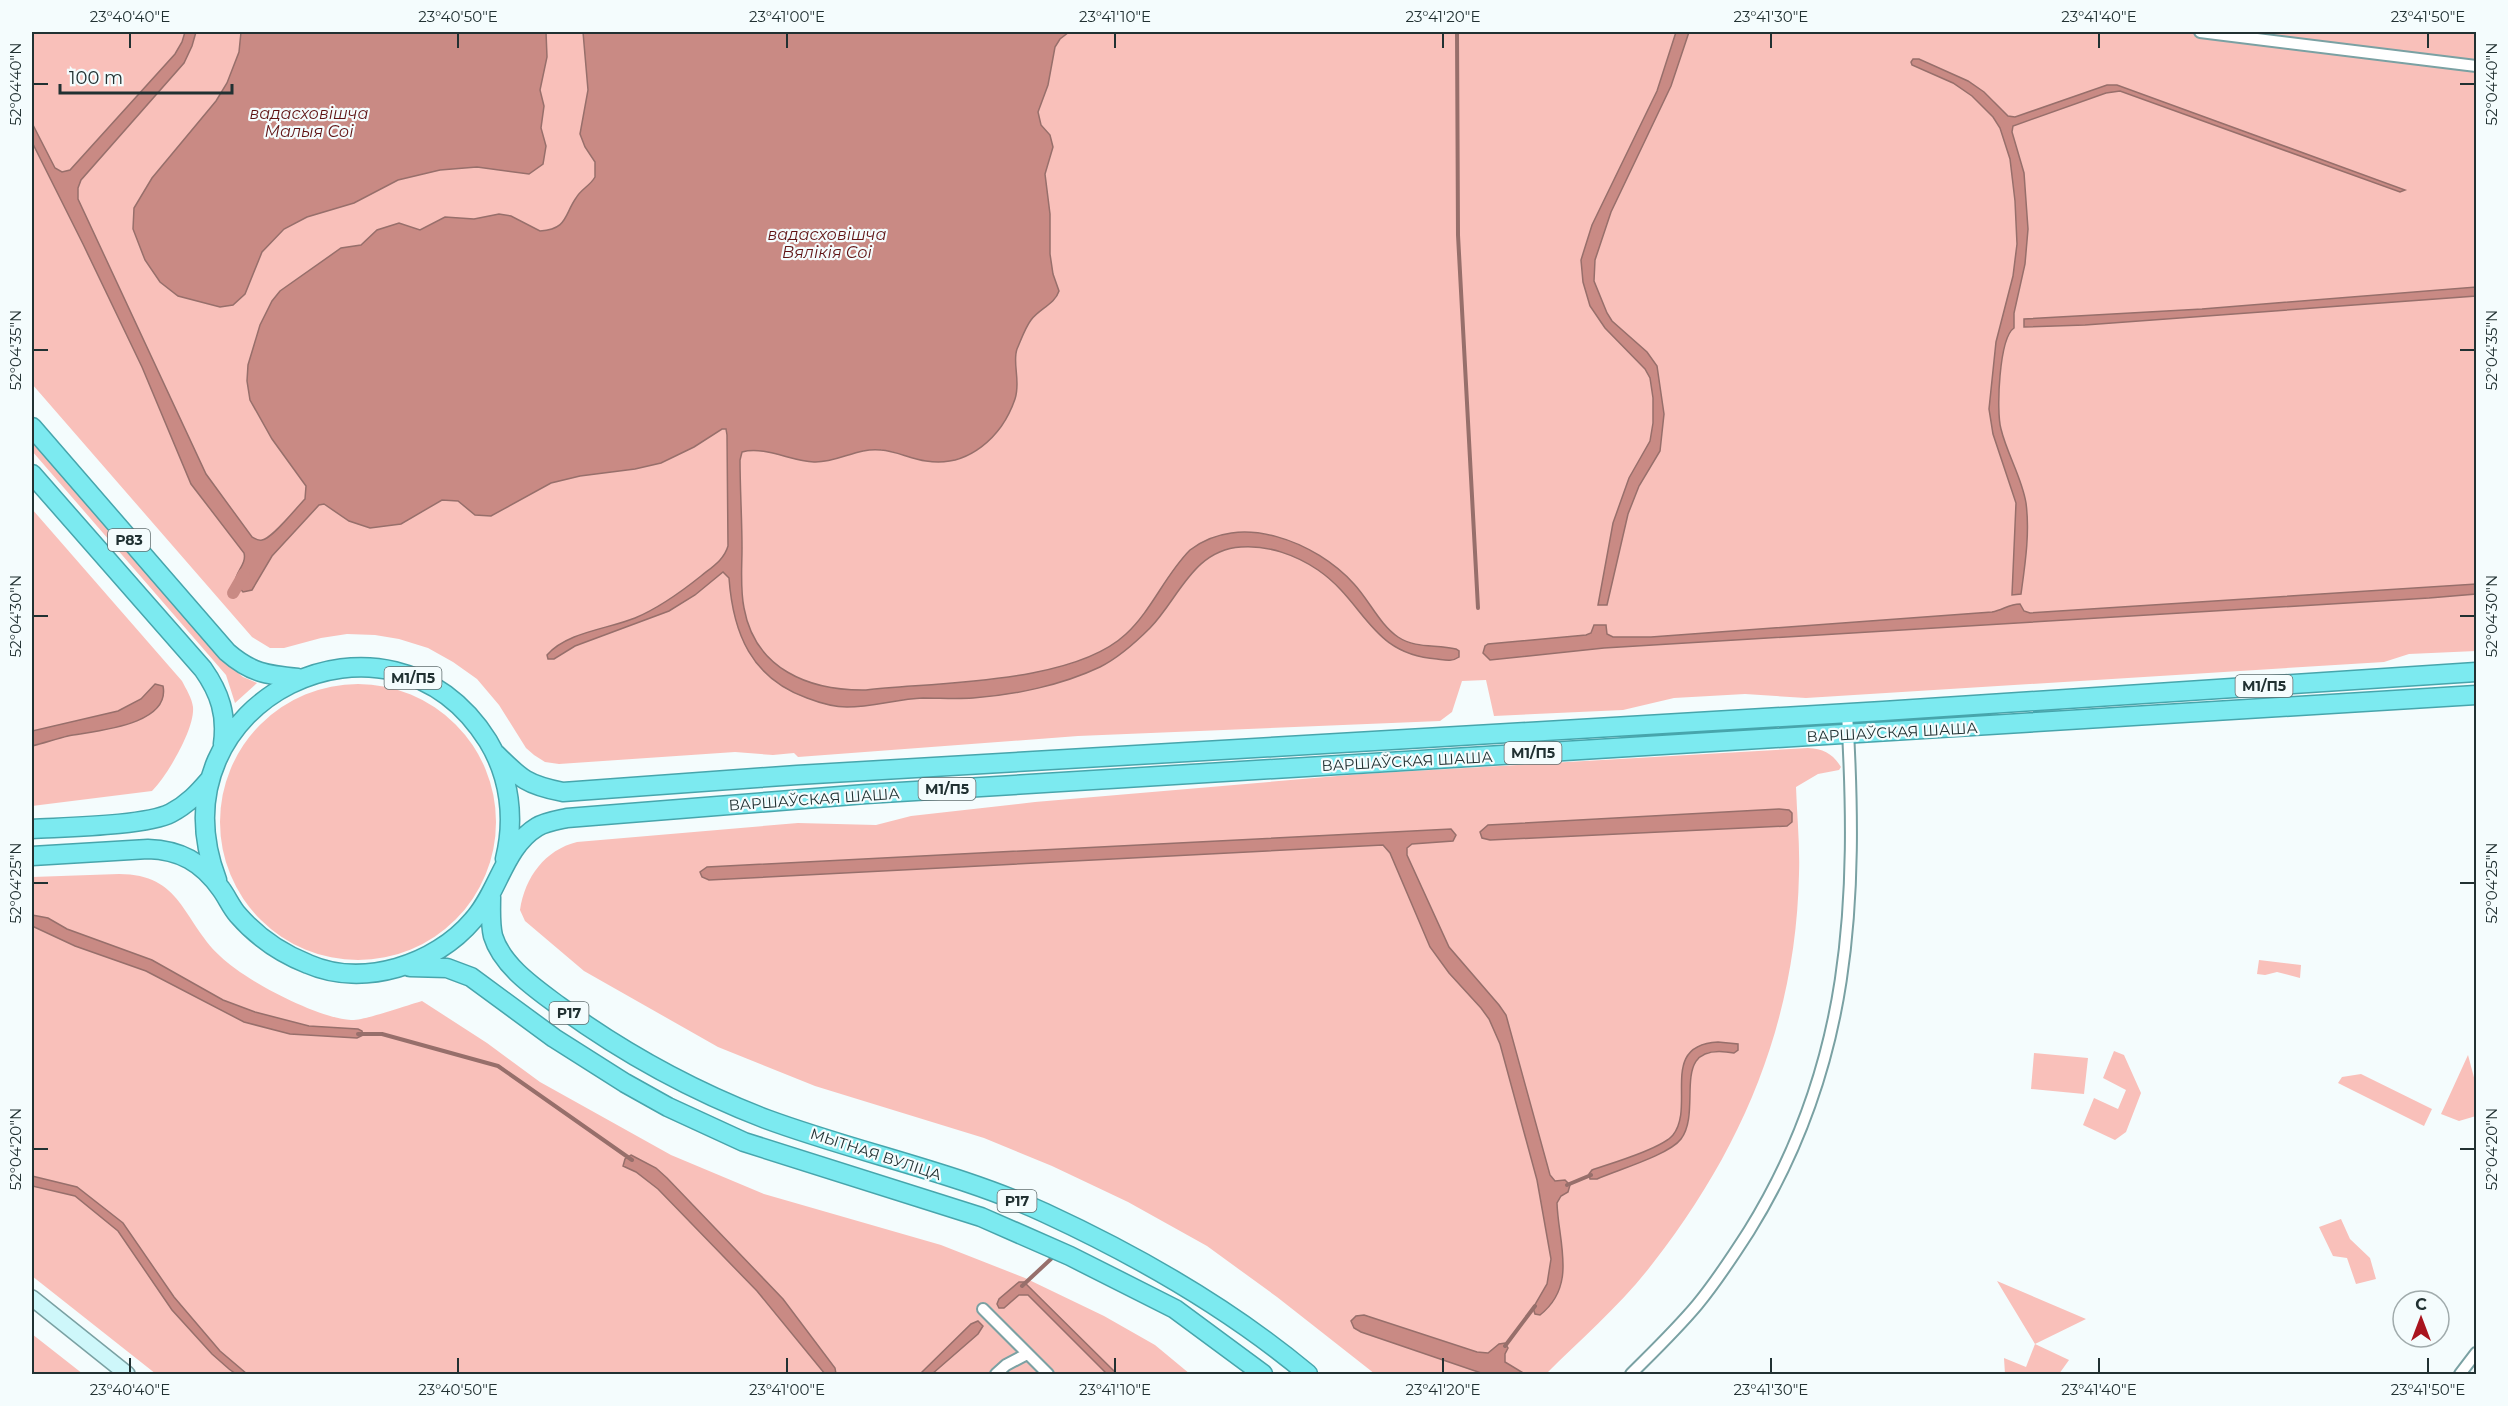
<svg xmlns="http://www.w3.org/2000/svg" width="2508" height="1406" font-family="Montserrat,sans-serif">
<style>
.green{fill:#f9c0ba}
.water{fill:#c98a84;stroke:#976f6b;stroke-width:1.5}
.lines{fill:none;stroke-linecap:round;stroke-linejoin:round}
.stream{stroke:#976f6b;stroke-width:4}
.canal{stroke:#c98a84;stroke-width:12}
.minor-casing{stroke:#7aa1a3;stroke-width:14}
.secondary-casing{stroke:#7aa1a3;stroke-width:18}
.trunk-casing{stroke:#47a5ac;stroke-width:21}
.minor{stroke:#fff;stroke-width:10}
.secondary{stroke:#cef7fa;stroke-width:15}
.trunk{stroke:#7ceaf0;stroke-width:18}
.ticks{fill:none;stroke:#213132;stroke-width:2}
.labels{text-anchor:middle;dominant-baseline:central;stroke-width:4.5;stroke-linejoin:round;paint-order:stroke}
.shield{fill:#f4fcfd;stroke:#606e6f;stroke-width:1.5}
.shield-label{font-size:14px;font-weight:bold;fill:#213132}
.street-label{font-size:15px;fill:#213132;stroke:#f4fcfd}
.water-label{font-size:16px;font-style:italic;fill:#5e1213;stroke:#f4fcfd}
.neatline{fill:none;stroke:#213132;stroke-width:2}
.ticks-label{font-size:15px;text-anchor:middle;fill:#213132}
</style>
<rect width="100%" height="100%" fill="#f4fcfd"/>
<!-- green -->
<path class="green" d="M32,32H2476V651L2409,654L2384,662L1806,698L1745,694L1674,698L1623,710L1494,716L1486,680L1462,681L1452,712L1440,721L1078,736L798,757L794,753L773,755L735,752L559,764L545,762L534,755L526,748L499,705L477,679L453,662L428,648L399,639L375,635L347,634L321,638L284,648H270L252,637L32,384Z
M32,441L224,661L243,677L257,683L235,703L226,675L32,451Z
M32,509L182,681C186,689 192,698 193,707C195,729 167,776 152,791L32,806Z
M220 822a138 138 0 1 1 276 0a138 138 0 1 1-276 0Z
M1808,748C1824,749 1833,754 1841,767L1839,770L1818,774L1796,787C1797,816 1800,845 1799,874C1796,1021 1743,1148 1653,1263C1622,1304 1582,1338 1546,1374H1375L1277,1297L1207,1246L1128,1202L1052,1166L984,1138L815,1086L718,1047L584,971L525,921L520,910C525,877 545,850 577,842L798,823L876,825L911,816L1035,802L1361,774Z
M119,874C182,874 182,920 220,956C244,980 317,1018 351,1020C363,1021 408,1005 422,1001L487,1043L540,1082L671,1155L764,1194L941,1245L1025,1278L1104,1316L1155,1345L1190,1374H156L32,1276V877Z
M2259,960L2301,965L2300,978L2277,972L2265,975L2257,974Z
M2114,1051L2124,1055L2141,1093L2126,1132L2115,1140L2083,1125L2094,1098L2118,1109L2126,1090L2103,1078Z
M2034,1053L2088,1058L2084,1094L2031,1089Z
M2468,1055L2476,1085V1116L2459,1121L2441,1114Z
M2361,1074L2432,1109L2424,1126L2338,1083L2342,1077Z
M2341,1219L2350,1239L2370,1258L2376,1279L2356,1284L2347,1258L2333,1256L2319,1227Z
M1997,1281L2086,1319L2035,1344L2069,1360L2059,1374H2005L2004,1358L2026,1367L2035,1344Z
M32,1334L83,1374H32Z"/>
<!-- water -->
<path class="water" d="M185,32H196L192,46L184,63L81,180L78,188V199L206,474L252,537C256,539 257,541 262,540C272,539 297,507 305,499L306,486L272,439L250,400L247,381L248,365L260,325L272,301L280,291L341,248L361,245L377,230L399,223L420,230L445,217L474,219L499,214L511,216L540,231C568,229 564,215 576,198C581,189 590,186 595,177V162L585,147L580,134L588,90L583,32H1069L1060,39L1055,47L1048,85L1038,112L1041,125L1050,135L1053,147L1045,174L1050,214V254L1053,274L1059,291C1055,304 1039,309 1031,320C1025,328 1021,340 1017,349C1012,363 1021,381 1015,399C1002,437 968,468 926,461C911,459 896,451 881,450C858,447 837,463 814,462C791,461 765,446 742,452L740,460C740,489 742,519 742,548C742,568 740,588 744,608C755,669 809,691 866,690C937,682 1073,684 1126,634C1152,610 1165,575 1190,550C1240,511 1316,542 1354,584C1369,600 1380,625 1398,637C1416,649 1436,644 1456,649L1459,651V657C1452,662 1445,660 1437,659C1370,654 1366,603 1318,570C1296,555 1268,545 1241,547C1193,550 1179,598 1150,628C1136,642 1118,658 1100,667C1062,685 1015,695 973,698C956,699 940,698 923,698C897,699 873,707 847,707C833,707 820,703 807,698C751,678 733,633 729,578L723,572L695,595L669,611L575,646L554,659H548L547,655C567,632 608,629 635,618C659,608 681,592 701,576C712,567 724,560 728,546L727,435L726,429H722L694,447L661,463L635,469L580,476L551,483L491,516L475,515L458,501L442,500L401,524L370,528L349,521L324,504L319,505L272,556L252,590L243,592L235,583C235,572 247,564 244,553L191,484L142,367L83,244L32,142V123L55,168L62,172L70,170L175,54L182,42Z
M241,32H546L547,57L540,90L544,106L541,128L546,146L543,164L529,174L477,167L440,170L398,180L354,203L307,217L284,229L262,252L245,294L233,305L220,307L178,296L160,282L145,260L133,229L134,208L152,178L216,101L227,83L239,52Z
M1676,32H1689L1671,86L1611,212L1595,260L1594,281L1607,313L1612,321L1647,352L1657,366L1664,414L1660,451L1639,486L1628,514L1607,605H1598L1613,523L1629,478L1650,441L1653,423V398L1650,378L1645,369L1605,328L1590,306L1583,282L1581,260L1592,225L1657,91Z
M1913,59H1919L1968,81L1984,92L2008,116L2015,117L2107,85H2117L2405,190L2400,192L2120,91L2106,93L2013,126L2012,132L2024,173L2028,229L2025,264L2014,313V328C1999,338 1996,412 2001,429C2007,454 2022,478 2026,503C2030,533 2025,565 2021,594L2012,595L2016,503L1993,434L1989,409L1996,342L2013,276L2017,244L2015,201L2010,159L2000,128L1993,117L1972,96L1953,83L1912,65L1911,62Z
M2476,287V296L2085,325L2024,327V319L2202,309Z
M2476,584V594L2429,598L1604,648L1490,660L1483,653L1485,646L1488,644L1586,635L1591,633L1594,625H1606L1607,634L1613,637H1651L1992,612C2003,610 2009,604 2020,604L2024,611L2030,613Z
M155,684L163,686C171,726 93,731 68,736C56,739 44,743 32,746V731L118,711L141,699Z
M1779,809L1789,810L1792,813V822L1787,826L1490,840L1482,838L1480,832L1488,825Z
M1451,829L1456,835L1453,841L1412,844L1407,848V855L1449,947L1499,1005L1506,1015L1550,1175L1555,1181L1565,1180L1570,1185L1568,1192L1561,1196L1557,1203C1558,1242 1578,1285 1540,1315L1535,1314L1533,1308L1547,1284L1551,1259L1537,1180L1500,1044L1489,1019L1481,1008L1449,973L1430,947L1390,853L1383,845L709,880L702,877L700,872L707,867Z
M32,915L48,918L67,929L152,960L223,1000L255,1012L309,1026L358,1029L362,1031L363,1035L357,1038L290,1034L244,1022L146,971L75,946L32,926Z
M1718,1042L1738,1044V1050L1734,1053C1666,1040 1704,1108 1681,1139C1669,1155 1617,1170 1597,1179H1590L1589,1174L1592,1170C1609,1164 1663,1148 1673,1135C1696,1106 1658,1045 1718,1042Z
M631,1155L656,1168L667,1178L783,1299L835,1368L836,1374H825L757,1291L658,1189L636,1172L623,1166L625,1159Z
M32,1176L77,1187L123,1223L174,1297L220,1351L247,1374H236L229,1369L212,1354L172,1310L118,1231L75,1196L32,1186Z
M1019,1282H1024L1117,1374H1107L1028,1295H1019L1004,1308H999L997,1304L999,1299Z
M1364,1315L1477,1352L1488,1353L1499,1344L1505,1343L1508,1348L1505,1354V1362L1525,1374H1484L1361,1332L1354,1328L1351,1321L1356,1316Z
M978,1321L983,1326L978,1334L932,1374H920L971,1324Z"/>
<g class="lines">
<!-- stream -->
<path class="stream" d="M1457,32L1458,235L1478,608
M358,1034H382L498,1066L632,1160
M1567,1185L1591,1175
M1022,1286L1052,1258
M1505,1346L1535,1306"/>
<!-- canal -->
<path class="canal" d="M233,593L244,574"/>
<defs>
<path id="minor" d="M2200,32L2476,66
M983,1309L1048,1374
M996,1374L1006,1365L1027,1354
M1631,1374C1653,1352 1676,1330 1697,1305C1716,1282 1733,1256 1749,1231C1852,1065 1858,901 1847,713
M2460,1374L2476,1353"/>
<path id="secondary" d="M32,1298L127,1374"/>
<path id="trunk" d="M32,427L227,652C251,673 267,675 298,678
M32,474L203,669C220,693 227,715 223,744
M496,754C521,779 527,785 563,792L797,775L1883,711L2476,672
M32,829C64,827 146,826 171,813C188,804 198,793 210,779
M32,856L148,849C180,850 202,862 221,889C227,897 231,907 238,915C258,938 280,953 308,964C363,988 435,965 473,920C498,893 504,847 537,827C545,822 558,820 567,818L866,794L2476,695
M217,880C149,700 390,584 488,741C510,777 515,819 505,859
M491,897C491,909 490,923 493,936C502,966 535,988 559,1006C622,1052 693,1091 766,1119C858,1153 956,1172 1045,1213C1138,1256 1229,1308 1308,1374
M410,967L447,968L471,977L554,1038L625,1083L668,1107L744,1142L981,1217L1070,1256L1175,1309L1263,1374"/>
</defs>
<!-- minor casing -->
<use href="#minor" class="minor-casing"/>
<!-- secondary casing -->
<use href="#secondary" class="secondary-casing"/>
<!-- trunk casing -->
<use href="#trunk" class="trunk-casing"/>
<!-- minor -->
<use href="#minor" class="minor"/>
<!-- secondary -->
<use href="#secondary" class="secondary"/>
<!-- trunk -->
<use href="#trunk" class="trunk"/>
</g>
<!-- ticks -->
<path class="ticks" d="M130,33V48M458,33V48M787,33V48M1115,33V48M1443,33V48M1771,33V48M2099,33V48M2428,33V48M33,84H48M2460,84H2475M33,350H48M2460,350H2475M33,616H48M2460,616H2475M33,883H48M2460,883H2475M33,1149H48M2460,1149H2475M130,1358V1373M458,1358V1373M787,1358V1373M1115,1358V1373M1443,1358V1373M1771,1358V1373M2099,1358V1373M2428,1358V1373"/>
<g class="labels">
<!-- shield labels -->
<g class="shield">
<rect x="108" y="529" width="42" height="22" rx="4.5"/>
<rect x="384.5" y="667" width="57" height="22" rx="4.5"/>
<rect x="2235.5" y="675" width="57" height="22" rx="4.5"/>
<rect x="1504.5" y="742" width="57" height="22" rx="4.5"/>
<rect x="918.5" y="778" width="57" height="22" rx="4.5"/>
<rect x="549.5" y="1002" width="39" height="22" rx="4.5"/>
<rect x="997.5" y="1190" width="39" height="22" rx="4.5"/>
</g>
<g class="shield-label">
<text x="129" y="540">Р83</text>
<text x="413" y="678">М1/П5</text>
<text x="2264" y="686">М1/П5</text>
<text x="1533" y="753">М1/П5</text>
<text x="947" y="789">М1/П5</text>
<text x="569" y="1013">Р17</text>
<text x="1017" y="1201">Р17</text>
</g>
<!-- street labels -->
<g class="street-label">
<text transform="translate(1892 732) rotate(-3)">ВАРШАЎСКАЯ ШАША</text>
<text transform="translate(1407 761) rotate(-3)">ВАРШАЎСКАЯ ШАША</text>
<text transform="translate(814 799) rotate(-4)">ВАРШАЎСКАЯ ШАША</text>
<text transform="translate(876 1154) rotate(18)">МЫТНАЯ ВУЛІЦА</text>
</g>
<!-- water labels -->
<g class="water-label">
<text x="309" y="113">вадасховішча<tspan x="309" dy="18">Малыя Соі</tspan></text>
<text x="827" y="234">вадасховішча<tspan x="827" dy="18">Вялікія Соі</tspan></text>
</g>
</g>
<!-- border -->
<rect width="2508" height="1406" fill="none" stroke="#f4fcfd" stroke-width="66"/>
<!-- north arrow -->
<g transform="translate(2421 1319)"><circle r="28" fill="#f4fcfd" stroke="#a0abac" stroke-width="1.5"/>
<path d="M0-4.5L10 22L0 15L-10 22Z" fill="#a9141e"/>
<text y="-9" font-size="16" font-weight="bold" text-anchor="middle" fill="#213132">С</text>
</g>
<!-- scale -->
<path d="M60 84v9h172v-9" fill="none" stroke="#213132" stroke-width="3"/>
<text x="69" y="84" font-size="18" fill="#213132" stroke="#f4fcfd" stroke-width="4.5" paint-order="stroke">100 m</text>
<rect x="33" y="33" width="2442" height="1340" class="neatline"/>
<g class="ticks-label">
<text x="130" y="22">23°40'40"E</text>
<text x="458" y="22">23°40'50"E</text>
<text x="787" y="22">23°41'00"E</text>
<text x="1115" y="22">23°41'10"E</text>
<text x="1443" y="22">23°41'20"E</text>
<text x="1771" y="22">23°41'30"E</text>
<text x="2099" y="22">23°41'40"E</text>
<text x="2428" y="22">23°41'50"E</text>
<text transform="translate(16 84) rotate(-90)" y="5">52°04'40"N</text>
<text transform="translate(2492 84) rotate(-90)" y="5">52°04'40"N</text>
<text transform="translate(16 350) rotate(-90)" y="5">52°04'35"N</text>
<text transform="translate(2492 350) rotate(-90)" y="5">52°04'35"N</text>
<text transform="translate(16 616) rotate(-90)" y="5">52°04'30"N</text>
<text transform="translate(2492 616) rotate(-90)" y="5">52°04'30"N</text>
<text transform="translate(16 883) rotate(-90)" y="5">52°04'25"N</text>
<text transform="translate(2492 883) rotate(-90)" y="5">52°04'25"N</text>
<text transform="translate(16 1149) rotate(-90)" y="5">52°04'20"N</text>
<text transform="translate(2492 1149) rotate(-90)" y="5">52°04'20"N</text>
<text x="130" y="1395">23°40'40"E</text>
<text x="458" y="1395">23°40'50"E</text>
<text x="787" y="1395">23°41'00"E</text>
<text x="1115" y="1395">23°41'10"E</text>
<text x="1443" y="1395">23°41'20"E</text>
<text x="1771" y="1395">23°41'30"E</text>
<text x="2099" y="1395">23°41'40"E</text>
<text x="2428" y="1395">23°41'50"E</text>
</g>
</svg>
